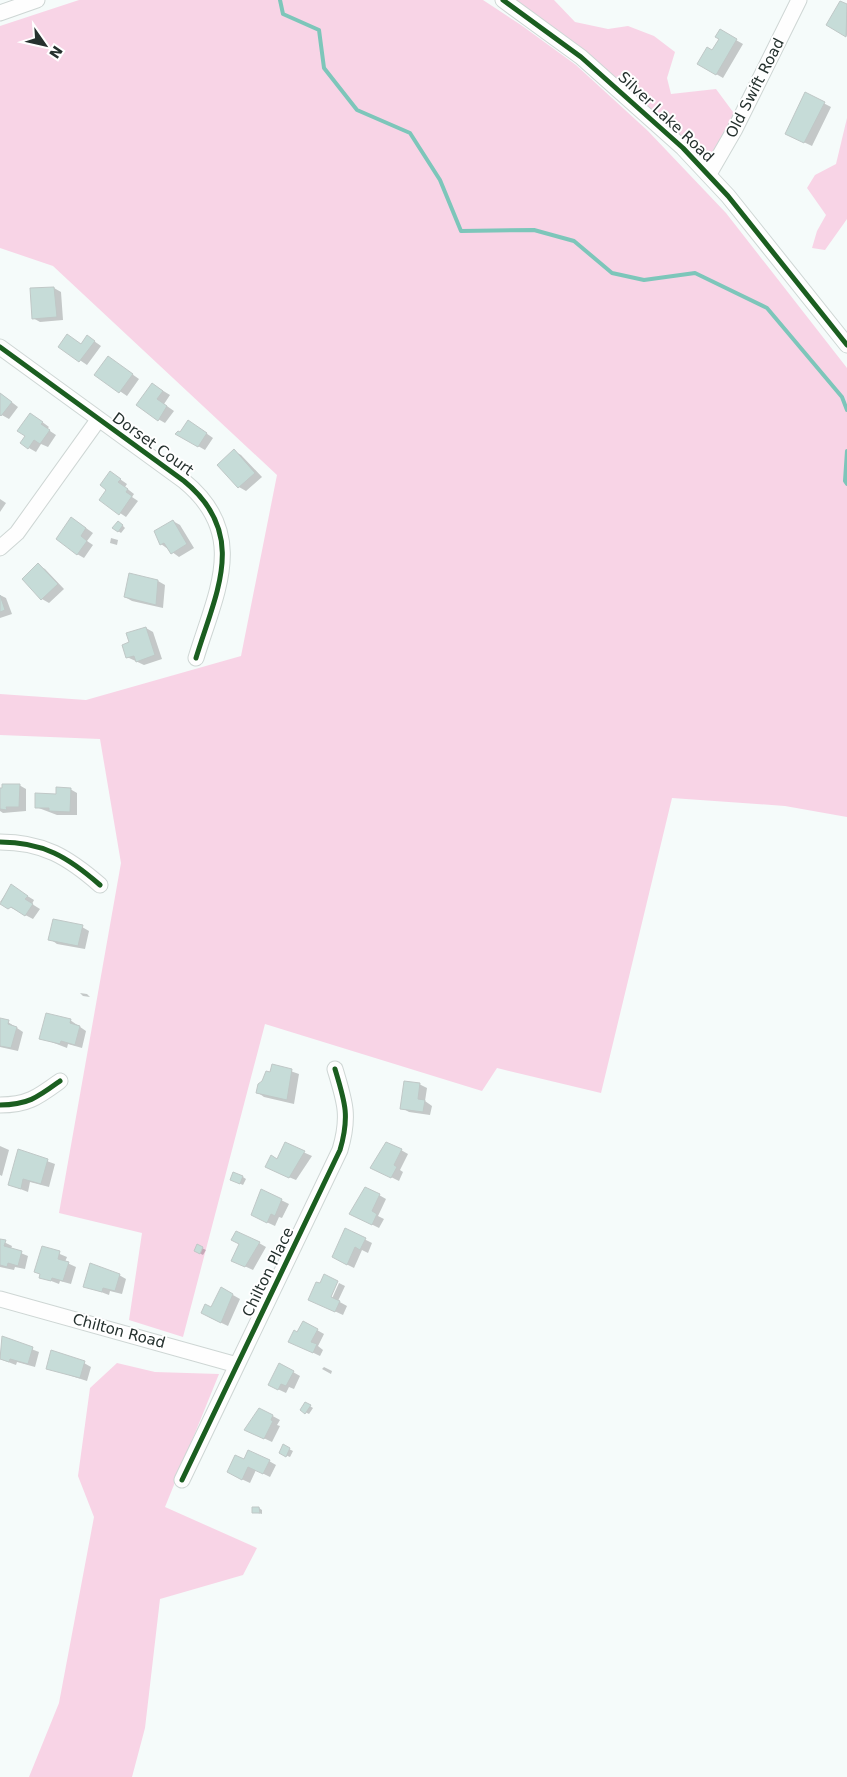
<svg xmlns="http://www.w3.org/2000/svg" width="847" height="1777" font-family="'DejaVu Sans',sans-serif">
<style>
.green{fill:#f8d4e6}
.shadow{fill:#0003}
.lines{fill:none;stroke-linecap:round;stroke-linejoin:round}
.stream{stroke:#7dc6ba;stroke-width:4}
.building{fill:#c6dcd8;stroke:#c0c8c7}
.minor-casing{stroke:#ced6d4;stroke-width:17}
.minor{stroke:#fefefe;stroke-width:15}
.cycleway-casing{stroke:#fff;stroke-width:8}
.cycleway{stroke:#1b5e20;stroke-width:5}
.labels{text-anchor:middle;dominant-baseline:central;stroke-width:4;stroke-linejoin:round;paint-order:stroke}
.street-label{font-size:15px;fill:#25312e;stroke:#fff}
</style>
<rect width="100%" height="100%" fill="#f5fbfa"/>
<!-- green -->
<path class="green" d="M79,0H483L521,25L576,65L648,131L726,213L847,368V817L785,806L672,798L601,1093L497,1068L482,1091L265,1024L183,1337L129,1320L142,1233L59,1213L121,863L100,739L0,735V694L86,700L241,656L277,475L53,266L0,248V26Z
M511,0H554L575,22L608,29L628,26L654,36L675,52L667,78L671,94L716,89L736,116L708,167Z
M847,118V219L825,250L812,248L817,231L826,215L807,188L815,175L836,164Z
M117,1363L155,1372L219,1374L165,1507L257,1548L243,1575L160,1599L145,1728L132,1777H29L59,1703L94,1517L78,1476L90,1388Z"/>
<!-- shadow -->
<path class="shadow" d="M841,2L847,6V36L828,25Z
M720,31L743,44L723,78L699,64L713,52L720,39Z
M806,94L831,107L812,146L793,137Z
M54,288L61,292L63,320L40,322L33,318L31,289Z
M67,335L82,345L94,341L101,346L87,365L59,346Z
M115,362L139,379L127,396L96,375Z
M152,384L170,395L164,404L174,411L165,423L158,419Z
M0,393L18,407L9,419L0,414Z
M37,418L49,427L47,429L56,435L48,447L41,444L36,452L29,448Z
M196,426L213,438L205,450L177,434Z
M234,451L241,455L262,477L246,491L239,487L219,465Z
M117,477L127,484L125,487L134,494L132,497L138,501L126,517L120,513Z
M0,499L6,503L0,512Z
M173,521L180,525L194,548L179,557L161,544L156,532Z
M79,523L93,533L87,541L93,545L84,558L77,554Z
M121,524L125,528L121,533L118,531Z
M111,538L118,540L117,545L110,543Z
M38,565L45,569L64,589L49,603L42,599Z
M158,581L165,585L163,608L132,601L125,597Z
M0,595L6,598L12,614L0,618Z
M146,628L153,632L162,659L144,665L127,657Z
M19,785L26,789V811L3,813L0,811V789Z
M70,789L77,793V815H57L36,807Z
M11,886L34,900L32,904L40,909L33,919L0,902Z
M82,927L89,931L85,949L57,944L50,939Z
M80,993L87,994L90,997L83,996Z
M0,1019L8,1022L23,1032L18,1051L0,1047Z
M70,1020L86,1031L82,1048L68,1044L67,1048L41,1038Z
M273,1065L299,1074L294,1104L264,1097L257,1092L271,1074Z
M419,1084L427,1088L425,1101L432,1106L430,1115L409,1112L402,1108Z
M285,1144L312,1156L296,1180L274,1171Z
M0,1146L9,1150L2,1176L0,1175Z
M401,1150L408,1154L400,1170L403,1172L399,1181L379,1171Z
M19,1151L55,1164L49,1187L30,1182L28,1192L10,1185Z
M243,1177L246,1179L243,1185L234,1181Z
M261,1190L289,1204L282,1218L279,1217L275,1226L260,1219V1201L257,1199Z
M379,1195L386,1199L378,1216L384,1219L379,1228L357,1217Z
M346,1230L372,1243L368,1253L362,1250L354,1268L340,1261Z
M0,1240L12,1246L11,1249L28,1256L25,1269L15,1267L14,1270L0,1267Z
M259,1243L266,1247L253,1270L240,1264Z
M198,1246L206,1250L203,1255L195,1251Z
M43,1247L67,1257L65,1262L76,1267L71,1284L60,1281L59,1284L41,1277Z
M119,1275L126,1279L122,1294L110,1291L109,1295L85,1286Z
M339,1283L345,1286L338,1301L347,1306L343,1315L317,1303H330Z
M233,1295L240,1299L228,1326L209,1317L212,1309Z
M317,1330L324,1334L318,1346L323,1350L320,1356L297,1345L298,1333Z
M3,1338L39,1352L35,1367L17,1362L16,1365L0,1359Z
M84,1363L91,1367L87,1381L47,1368Z
M324,1367L332,1371L331,1374L322,1369Z
M293,1372L300,1376L294,1389L289,1387L286,1393L269,1385Z
M305,1403L313,1408L309,1414L301,1410Z
M260,1409L280,1420L277,1425L280,1426L272,1442L253,1433Z
M283,1446L293,1451L290,1457L283,1454Z
M244,1460L269,1461L276,1465L270,1477L256,1470L250,1483L235,1476Z
M259,1508L262,1510V1514L254,1512Z"/>
<g class="lines">
<!-- stream -->
<path class="stream" d="M280,0L283,14L319,30L324,68L357,110L410,133L440,180L461,231L534,230L574,241L612,273L644,280L695,273L767,308L842,397L847,410
M847,451L845,481L847,484"/>
</g>
<!-- building -->
<path class="building" d="M840,1L847,4L846,37L826,25Z
M720,29L737,39L716,75L697,64L707,47L712,50L719,39L715,37Z
M805,92L825,102L804,143L785,134Z
M54,287L57,317L32,319L30,288Z
M67,334L81,344L87,335L95,341L79,362L58,347Z
M108,356L133,374L119,393L94,375Z
M152,383L163,391L157,399L167,406L158,421L136,405Z
M0,393L12,402L1,416L0,415Z
M30,413L43,422L41,424L50,430L40,444L34,440L28,449L20,443L25,436L17,431Z
M188,420L207,433L198,447L175,434L178,431L180,432Z
M234,449L255,473L238,488L217,465Z
M110,471L121,479L118,482L128,489L126,492L132,496L119,515L99,500L106,490L100,485Z
M71,517L86,528L81,536L87,541L77,555L56,539Z
M173,520L187,544L171,554L164,543L160,545L154,531Z
M118,521L123,525L118,532L112,528Z
M38,563L58,584L41,600L22,579Z
M129,573L158,580L156,605L124,597Z
M0,595L5,610L0,612Z
M146,627L155,655L136,662L134,656L126,658L122,645L129,642L126,633Z
M2,784H20L19,807H6L7,810L0,809V788H2Z
M56,787L71,788L70,812L49,811V808H35V793L56,794Z
M11,884L28,896L25,899L33,904L25,916L11,907L8,909L0,904Z
M53,919L83,925L78,946L48,940Z
M46,1013L71,1019L70,1023L80,1026L75,1045L61,1041L60,1044L39,1039Z
M0,1018L9,1020L8,1024L17,1027L11,1048L0,1046Z
M272,1064L292,1069L287,1100L256,1093L258,1084L262,1081L266,1071L270,1072Z
M404,1081L420,1083L418,1099L425,1100L423,1112L400,1109Z
M285,1142L305,1151L289,1178L265,1167L271,1155L277,1159Z
M386,1142L402,1149L394,1165L397,1167L391,1178L370,1168Z
M18,1149L48,1159L41,1184L23,1179L21,1189L8,1185Z
M233,1172L243,1176L240,1184L230,1180Z
M365,1187L380,1194L372,1211L377,1214L372,1225L349,1214Z
M261,1189L282,1199L275,1216L271,1214L267,1223L251,1215Z
M345,1228L366,1238L360,1250L355,1247L347,1265L332,1257Z
M236,1231L260,1242L245,1267L231,1261L239,1244L231,1240Z
M0,1239L6,1240L4,1246L22,1251L18,1266L8,1263L7,1267L0,1265Z
M197,1244L203,1247L200,1254L194,1251Z
M42,1246L60,1251L58,1259L69,1262L63,1281L52,1278L51,1281L39,1278L40,1274L34,1272Z
M90,1263L120,1274L115,1291L103,1288L102,1292L83,1287Z
M324,1274L338,1281L331,1297L340,1301L335,1312L308,1300L316,1282L320,1283Z
M221,1287L233,1294L221,1323L201,1313L205,1304L211,1307Z
M303,1321L318,1329L311,1342L317,1344L313,1353L288,1342L294,1330L297,1332Z
M2,1336L33,1347L28,1364L10,1359L9,1362L0,1359Z
M51,1350L85,1361L80,1378L46,1369Z
M279,1363L294,1371L286,1386L281,1384L278,1390L268,1385Z
M305,1402L311,1405L305,1414L300,1410Z
M259,1408L273,1415L271,1420L273,1421L264,1439L244,1430Z
M283,1444L290,1448L286,1457L279,1453Z
M248,1450L270,1460L263,1474L248,1467L242,1480L227,1472L235,1455L244,1459Z
M252,1507H259L260,1513H252Z"/>
<g class="lines">
<defs>
<path id="minor" d="M503,0L581,57L683,148L728,196L847,345
M0,13L37,0
M709,174L735,129L799,0
M0,347L184,481C249,534 216,592 196,658
M0,548L17,533L98,420
M0,842C43,842 68,857 100,885
M0,1105C28,1105 38,1097 60,1081
M0,1299L237,1365
M182,1480L340,1150C350,1116 345,1102 335,1069"/>
</defs>
<!-- minor casing -->
<use href="#minor" class="minor-casing"/>
<!-- minor -->
<use href="#minor" class="minor"/>
<defs>
<path id="cycleway" d="M503,0L581,57L683,148L728,196L847,345
M0,347L184,481C249,534 216,592 196,658
M0,842C43,842 68,857 100,885
M0,1105C28,1105 38,1097 60,1081
M182,1480L340,1150C350,1116 345,1102 335,1069"/>
</defs>
<!-- cycleway casing -->
<use href="#cycleway" class="cycleway-casing"/>
<!-- cycleway -->
<use href="#cycleway" class="cycleway"/>
</g>
<g class="labels">
<!-- street labels -->
<g class="street-label">
<text transform="translate(755 88) rotate(-63)">Old Swift Road</text>
<text transform="translate(666 117) rotate(43)">Silver Lake Road</text>
<text transform="translate(153 444) rotate(36)">Dorset Court</text>
<text transform="translate(268 1272) rotate(-64)">Chilton Place</text>
<text transform="translate(119 1331) rotate(15)">Chilton Road</text>
</g>
</g>
<!-- north arrow -->
<g transform="translate(45 45) rotate(124)" stroke="#ffffff" stroke-width="4" paint-order="stroke">
<path d="M0-4L9 19L0 12L-9 19Z" fill="#25312e"/>
<text y="-8" font-size="14" font-weight="bold" text-anchor="middle" fill="#25312e">N</text>
</g>
</svg>
